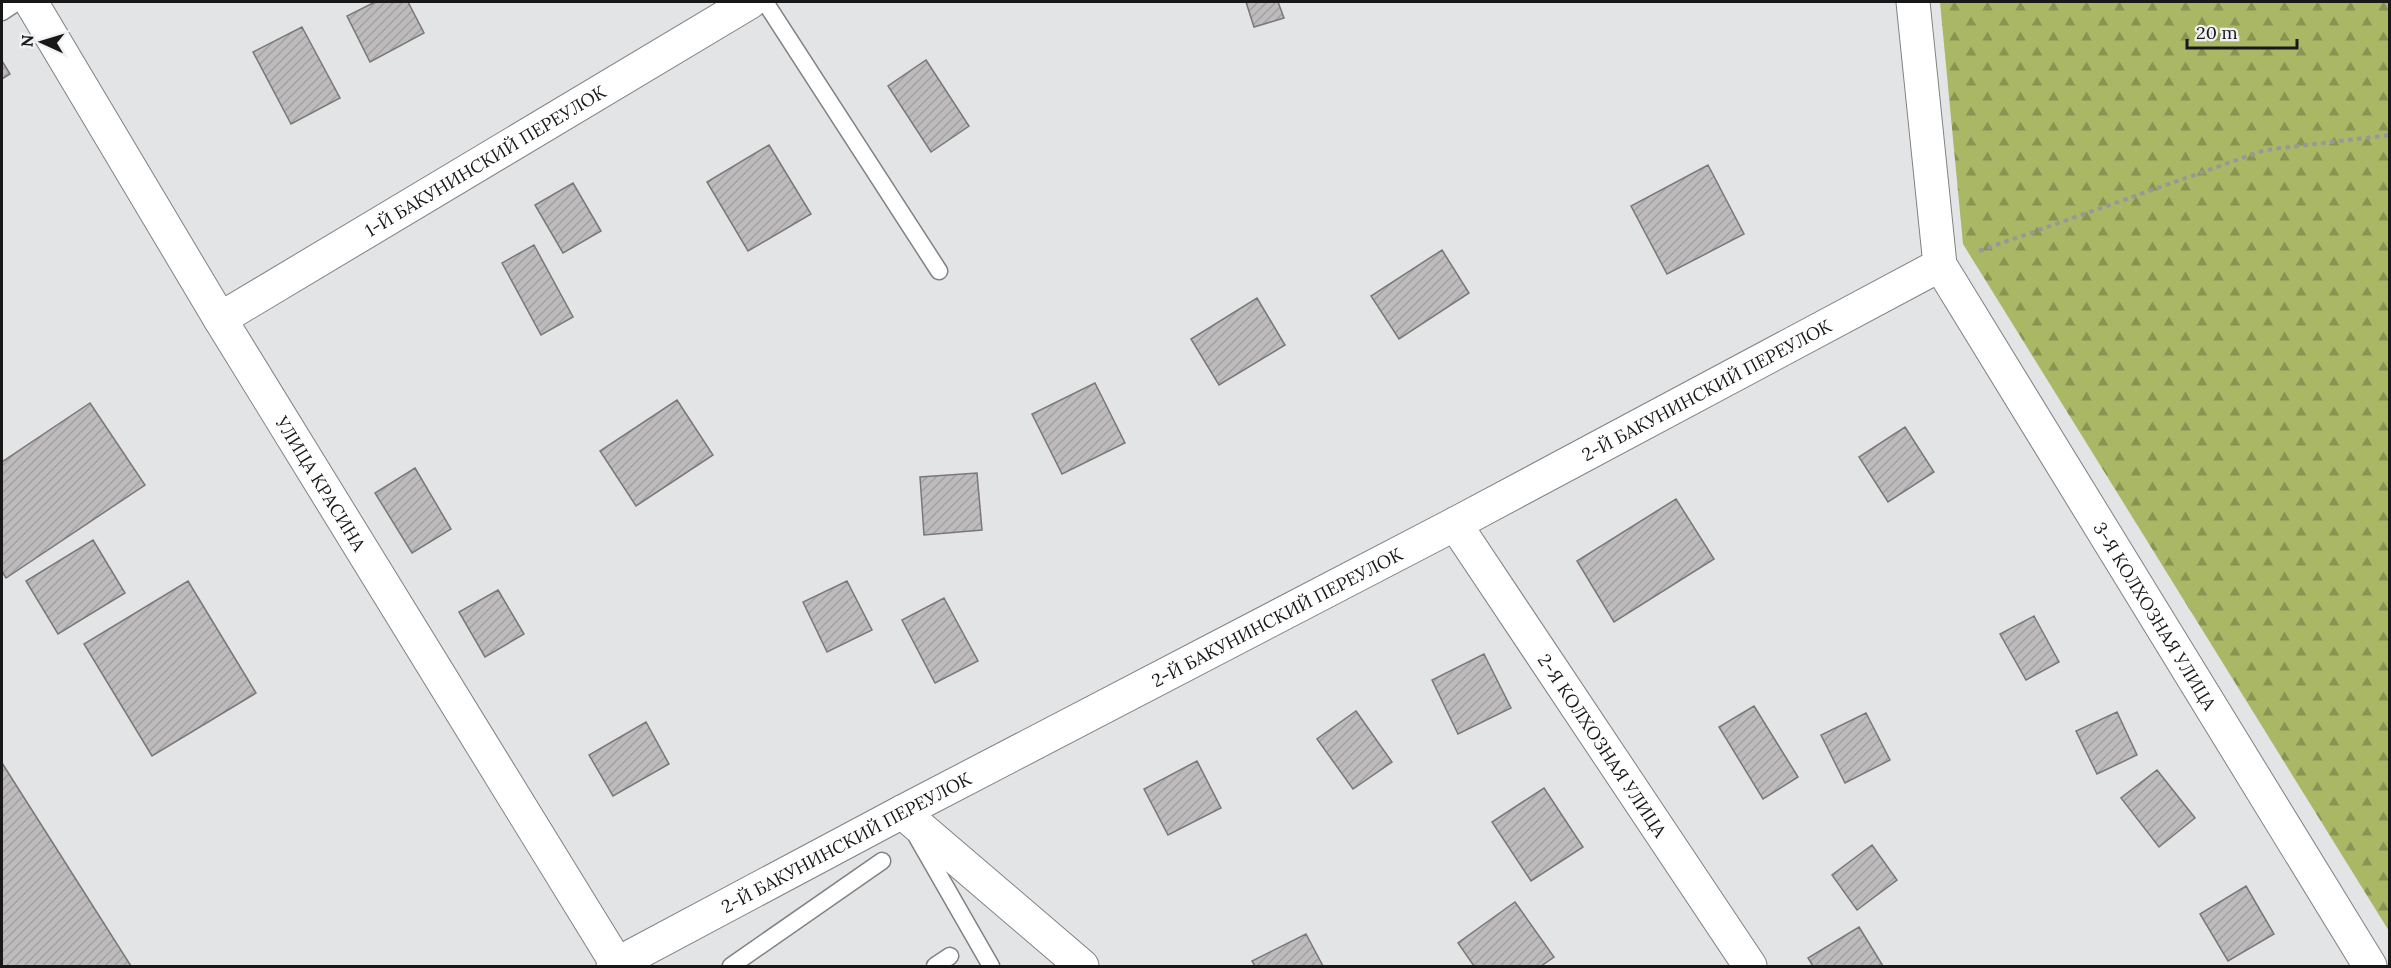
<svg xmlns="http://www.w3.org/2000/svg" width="2391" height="968" font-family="Lora,serif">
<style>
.forest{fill:url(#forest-firs)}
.building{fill:url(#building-hatch);stroke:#797777;stroke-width:1.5}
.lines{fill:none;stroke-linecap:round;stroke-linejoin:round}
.service-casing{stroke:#808183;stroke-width:19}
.minor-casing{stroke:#808183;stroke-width:35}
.path{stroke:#97989a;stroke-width:4;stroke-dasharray:4.5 4.5;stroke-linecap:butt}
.service{stroke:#fff;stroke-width:16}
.minor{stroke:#fff;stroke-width:33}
.labels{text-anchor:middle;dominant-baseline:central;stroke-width:4.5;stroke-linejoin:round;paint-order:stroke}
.street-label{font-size:18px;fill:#181819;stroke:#f0f1f3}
</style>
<defs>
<pattern id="forest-firs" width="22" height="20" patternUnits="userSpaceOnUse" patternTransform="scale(1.5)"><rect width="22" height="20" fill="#aab765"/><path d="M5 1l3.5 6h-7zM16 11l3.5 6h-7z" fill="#899452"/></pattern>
<pattern id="building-hatch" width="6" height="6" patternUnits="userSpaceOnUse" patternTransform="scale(1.5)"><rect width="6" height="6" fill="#bebbbc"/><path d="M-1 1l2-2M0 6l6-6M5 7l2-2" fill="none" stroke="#a3a0a1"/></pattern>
</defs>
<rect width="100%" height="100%" fill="#e2e4e6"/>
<!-- forest -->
<path class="forest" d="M1940,2H2389V931L1963,244Z"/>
<!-- building -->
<path class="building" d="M375,2H408L424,33L370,62L347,16Z
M1246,2H1278L1284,18L1254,27Z
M302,27L340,98L291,124L253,52Z
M926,60L969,126L931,152L888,86Z
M2,61L10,74L2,79Z
M769,145L811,214L748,251L707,182Z
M1708,165L1744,234L1667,274L1631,206Z
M573,183L601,231L563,253L535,205Z
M534,245L573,317L541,335L502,263Z
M1442,250L1469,293L1399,339L1371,296Z
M1257,298L1285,345L1219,385L1191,339Z
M1095,383L1125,443L1062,474L1032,414Z
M677,400L713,455L636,506L600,451Z
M90,403L145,485L6,578L2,571V462Z
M1905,427L1934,472L1888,502L1859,457Z
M415,468L451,529L412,553L375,493Z
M977,473L982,530L924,535L920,477Z
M1676,499L1714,559L1614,622L1577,561Z
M93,540L125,593L58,634L26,581Z
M188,581L256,693L152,756L84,644Z
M847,581L872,630L827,652L803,602Z
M498,590L524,634L485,657L459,612Z
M944,598L978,661L935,683L902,620Z
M2034,616L2059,662L2026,680L2000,634Z
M1484,654L1511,708L1458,734L1432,680Z
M1754,706L1798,777L1763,799L1719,727Z
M1356,711L1392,762L1353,789L1317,739Z
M2117,712L2137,755L2097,774L2076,731Z
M1866,713L1890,760L1845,783L1821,735Z
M646,722L669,764L613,796L589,755Z
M1197,761L1221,808L1168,835L1144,789Z
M2,763L131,966H2Z
M2157,770L2195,818L2159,847L2121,798Z
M1544,788L1583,847L1531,881L1492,822Z
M1872,845L1897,880L1857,910L1832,875Z
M2246,886L2274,934L2228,961L2200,914Z
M1515,902L1554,957L1541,966H1474L1458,943Z
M1859,927L1883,966H1813L1808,958Z
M1306,934L1323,966H1255L1252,961Z"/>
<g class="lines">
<defs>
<path id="service" d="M765,2L939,271
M2,12L17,2
M917,837L991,966
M731,966L882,861
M935,966L950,956"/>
<g id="minor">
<path id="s1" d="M31,2L220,319L617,964"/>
<path id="s2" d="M1913,2L1940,265L2370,966"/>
<path id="s3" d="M220,319L750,2"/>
<path id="s4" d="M1455,524L1750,966"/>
<path d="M902,812L1082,966"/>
<path id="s5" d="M613,966L902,812L1455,524L1940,265"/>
</g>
</defs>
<!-- service casing -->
<use href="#service" class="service-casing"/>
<!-- minor casing -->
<use href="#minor" class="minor-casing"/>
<!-- path -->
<path class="path" d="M1979,251L2265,150L2390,135"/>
<!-- service -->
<use href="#service" class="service"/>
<!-- minor -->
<use href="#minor" class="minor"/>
</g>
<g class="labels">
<!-- street labels -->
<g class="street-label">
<text stroke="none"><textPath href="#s3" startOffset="309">1-Й БАКУНИНСКИЙ ПЕРЕУЛОК</textPath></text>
<text stroke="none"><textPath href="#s5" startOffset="1236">2-Й БАКУНИНСКИЙ ПЕРЕУЛОК</textPath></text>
<text stroke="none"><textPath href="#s1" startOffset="562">УЛИЦА КРАСИНА</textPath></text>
<text stroke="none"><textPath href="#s2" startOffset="676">3-Я КОЛХОЗНАЯ УЛИЦА</textPath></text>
<text stroke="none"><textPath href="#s5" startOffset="750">2-Й БАКУНИНСКИЙ ПЕРЕУЛОК</textPath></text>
<text stroke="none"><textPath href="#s4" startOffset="266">2-Я КОЛХОЗНАЯ УЛИЦА</textPath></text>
<text stroke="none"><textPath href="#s5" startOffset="264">2-Й БАКУНИНСКИЙ ПЕРЕУЛОК</textPath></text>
</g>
</g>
<!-- border -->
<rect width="2391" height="968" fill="none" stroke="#181819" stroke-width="6"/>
<!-- north arrow -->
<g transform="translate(42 42) rotate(274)" stroke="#f0f1f3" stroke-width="4.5" paint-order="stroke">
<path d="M0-4.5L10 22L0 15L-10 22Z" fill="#181819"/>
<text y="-9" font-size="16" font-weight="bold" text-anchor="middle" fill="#181819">N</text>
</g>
<!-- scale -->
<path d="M2187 39v9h110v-9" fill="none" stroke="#181819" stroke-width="3"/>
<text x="2196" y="39" font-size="18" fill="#181819" stroke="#f0f1f3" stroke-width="4.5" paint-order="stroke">20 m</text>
</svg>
